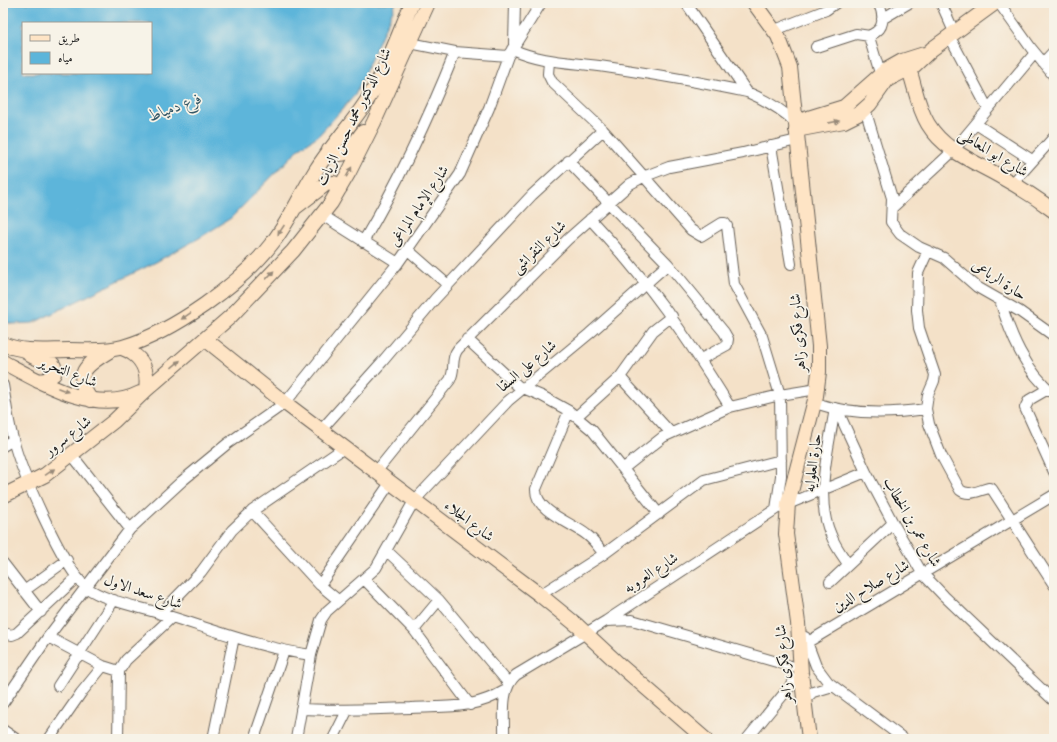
<svg xmlns="http://www.w3.org/2000/svg" width="1057" height="742" font-family="'Libre Bodoni',Amiri,serif">
<style>
.water{fill:#5db5da;stroke:#3c687b;fill-rule:evenodd}
.lines{fill:none;stroke-linecap:round;stroke-linejoin:round}
.street-casing{stroke:#686158;stroke-width:12}
.secondary-casing{stroke:#686158;stroke-width:16}
.street{stroke:#fff;stroke-width:10}
.secondary{stroke:#fee4c5;stroke-width:14}
.oneway{fill:#988a79}
.labels{text-anchor:middle;dominant-baseline:central;stroke-width:3.5;stroke-linejoin:round;paint-order:stroke}
.street-label{font-size:15px;fill:#1c1c1c;stroke:#f7f3e8}
.water-label{font-size:16px;font-style:italic;fill:#365968;stroke:#f7f3e8}
</style>
<rect width="100%" height="100%" fill="#f7f3e8"/>
<filter id="ink" filterUnits="userSpaceOnUse"><feTurbulence type="fractalNoise" baseFrequency=".025" numOctaves="2"/><feDisplacementMap in="SourceGraphic" scale="8" xChannelSelector="R" yChannelSelector="G"/><feConvolveMatrix kernelMatrix="1 2 1 2 8 2 1 2 1" color-interpolation-filters="sRGB"/></filter>
<filter id="wash" filterUnits="userSpaceOnUse"><feTurbulence type="fractalNoise" baseFrequency=".012" numOctaves="4" result="noise"/><feDisplacementMap in="SourceGraphic" scale="16" xChannelSelector="R" yChannelSelector="G"/><feGaussianBlur stdDeviation="0.9" result="paint"/><feColorMatrix in="noise" values="0 0 0 0 0 0 0 0 0 0 0 0 0 0 0 0 0 1.4 0 .05"/><feComposite in="paint" operator="in"/></filter>
<g filter="url(#wash)">
<rect width="100%" height="100%" fill="#f4e1c8"/>
<!-- water -->
<path class="water" d="M3,3H396L355,95L319,135L300,148L231,218L201,237L156,262L33,323L12,324L3,321ZM23,23H151V73H23Z"/>
</g>
<g filter="url(#ink)">
<g class="lines">
<defs>
<path id="street" d="M686,3L747,92
M878,3C883,11 885,25 877,31C874,34 872,33 869,37L880,73
M941,3L955,34
M999,3L1031,48L1054,76
M882,19L909,3
M775,30L826,10L836,3
M950,37L988,109
M410,43L455,52L508,56
M514,44L515,3
M816,47L856,34L870,36
M512,49C542,63 574,62 606,67C653,74 700,82 747,92C766,100 780,108 795,122
M549,61L548,74L552,82L603,130L691,230L701,236L722,223H725L727,226L734,284L762,336L780,395L781,476L776,509
M1043,63L1054,51
M865,109L892,198L891,222L900,234L919,247L944,258L977,287L1019,311L1054,336
M976,124L1032,160
M771,146L791,264
M568,161L668,264L724,332L728,339L727,345L701,359
M1012,184L1054,137
M893,207L953,151L1035,53
M322,215L398,263
M590,219C647,279 687,337 730,407
M363,242C399,181 429,117 455,52
M408,250L448,285
M928,251L918,273L917,310L919,328L935,375L934,381L928,395L926,409L929,424L941,455L960,490C969,497 979,490 989,488L992,489L1054,585
M1000,300C1010,334 1025,371 1054,394
M467,339L518,386L542,396L569,411L592,430L659,514
M620,377L671,433
M3,385C6,403 8,421 13,439C20,469 63,568 86,587C104,601 140,607 162,614C212,629 260,648 311,655
M1048,389L1029,400L1025,408L1054,472
M815,403C850,415 890,414 926,409
M835,408C829,448 814,498 831,535C835,546 842,555 848,564
M837,409L866,472L893,523L922,573L944,596L1054,701
M569,411L536,489C535,512 573,523 587,535C594,540 599,548 604,554
M576,417L620,377L653,331L672,316
M321,430L382,362L435,299L532,195L603,130
M3,446L13,440
M72,455L130,529
M624,468L663,437L730,407L780,395L817,389
M376,472L450,380C456,369 450,359 458,349L568,239L630,184L643,177L669,167L743,153L797,140
M252,511L320,585L338,600
M387,551L439,600L509,684
M3,563L41,612
M365,580L414,630L470,705
M830,582L893,523
M320,585L390,483
M24,591L67,560
M540,595L604,554L704,480L781,460
M160,614L201,572L232,530L252,511L344,448
M606,621L632,620L801,669
M414,630L439,600
M3,633L12,635L17,633L77,577
M48,637L103,666L119,671
M805,637L816,666L828,682L904,739
M808,642L1054,495
M58,686L114,600
M804,700L813,692L833,686
M3,703L48,637L130,529L182,481L227,444L285,403L398,263L460,174L489,108L508,56L541,3
M301,709C338,711 374,709 411,708C448,706 472,710 506,690
M3,730L16,739
M49,739L81,693L103,666
M118,739L119,671L126,660L172,617
M213,739L234,637
M258,739L256,737V733L284,651
M296,739L311,655L321,620L327,611L376,568L414,501L508,401L589,334L668,264
M333,739L347,711
M504,739C505,719 499,690 516,675L606,621L776,509L866,472
M747,739L801,673"/>
<path id="secondary" d="M754,3L778,36L790,67L819,346V372L816,396L788,503L786,534L798,623L801,673L809,739
M909,69C915,87 918,108 928,124C945,152 976,162 1003,178C1021,188 1038,199 1054,211
M802,120L844,107L886,70L902,61L924,54
M796,130L844,121L860,113L870,104L887,80L914,66L932,49L995,3
M329,150C348,162 352,145 363,132
M296,207L326,184L334,183L340,188
M205,339L285,403L540,595L578,626L622,667L705,739
M3,344C24,353 46,350 69,350C86,350 106,352 123,347C173,332 241,284 273,242C290,220 301,194 316,170C331,146 351,125 366,102C386,71 398,36 412,3
M122,348C141,355 149,369 146,390
M29,354C38,363 58,356 54,374L46,380L38,381
M3,362C42,383 96,416 140,393
M91,400C71,373 88,364 111,350
M3,496L45,475L114,421L146,390L230,317L293,251L331,203L349,172L374,122L428,3"/>
</defs>
<!-- street casing -->
<use href="#street" class="street-casing"/>
<!-- secondary casing -->
<use href="#secondary" class="secondary-casing"/>
<!-- street -->
<use href="#street" class="street"/>
<!-- secondary -->
<use href="#secondary" class="secondary"/>
</g>
<!-- one-way arrows -->
<defs><path id="oneway-solid" d="M-6-.8H1V-3.2L6.5 0L1 3.2V.8H-6Z"/></defs>
<g class="oneway">
<use href="#oneway-solid" transform="translate(834 122) rotate(-11)"/>
<use href="#oneway-solid" transform="translate(349 172) rotate(-61)"/>
<use href="#oneway-solid" transform="translate(281 230) rotate(124)"/>
<use href="#oneway-solid" transform="translate(270 275) rotate(-47)"/>
<use href="#oneway-solid" transform="translate(186 316) rotate(146)"/>
<use href="#oneway-solid" transform="translate(176 364) rotate(-40)"/>
<use href="#oneway-solid" transform="translate(63 390) rotate(21)"/>
<use href="#oneway-solid" transform="translate(50 472) rotate(-34)"/>
</g>
</g>
<g class="labels">
<!-- street labels -->
<g class="street-label">
<text transform="translate(354 117) rotate(-64)">شارع الدكتور محمد حسن الزيات</text>
<text transform="translate(993 153) rotate(31)">شارع ابو المعاطى</text>
<text transform="translate(419 206) rotate(-56)">شارع الإمام المراغى</text>
<text transform="translate(539 247) rotate(-44)">شارع النقراشى</text>
<text transform="translate(999 280) rotate(33)">حارة الرباعى</text>
<text transform="translate(798 333) rotate(-94)">شارع فكرى زاهر</text>
<text transform="translate(527 366) rotate(-40)">شارع على السقا</text>
<text transform="translate(68 372) rotate(21)">شارع التحرير</text>
<text transform="translate(68 436) rotate(-38)">شارع سرور</text>
<text transform="translate(813 463) rotate(-83)">حارة العلوايه</text>
<text transform="translate(469 521) rotate(37)">شارع الجلاء</text>
<text transform="translate(912 522) rotate(60)">شارع عمر بن الخطاب</text>
<text transform="translate(651 573) rotate(-33)">شارع العروبه</text>
<text transform="translate(871 586) rotate(-31)">شارع صلاح الدين</text>
<text transform="translate(143 592) rotate(18)">شارع سعد الاول</text>
<text transform="translate(784 664) rotate(-95)">شارع فكرى زاهر</text>
</g>
<!-- water labels -->
<g class="water-label">
<text transform="translate(175 107) rotate(-20)">فرع دمياط</text>
</g>
</g>
<!-- margin -->
<rect width="1057" height="742" fill="none" stroke="#f7f3e8" stroke-width="16"/>
<!-- legend -->
<rect x="22" y="22" width="130" height="52" fill="#f7f3e8" stroke="#9f9d96"/>
<rect x="30" y="35" width="20" height="6" fill="#fee4c5" stroke="#9f9d96"/>
<text x="58" y="42" font-size="12" fill="#1c1c1c">طريق</text>
<rect x="30" y="52" width="20" height="12" fill="#5db5da" stroke="#9f9d96"/>
<text x="58" y="62" font-size="12" fill="#1c1c1c">مياه</text>
</svg>
